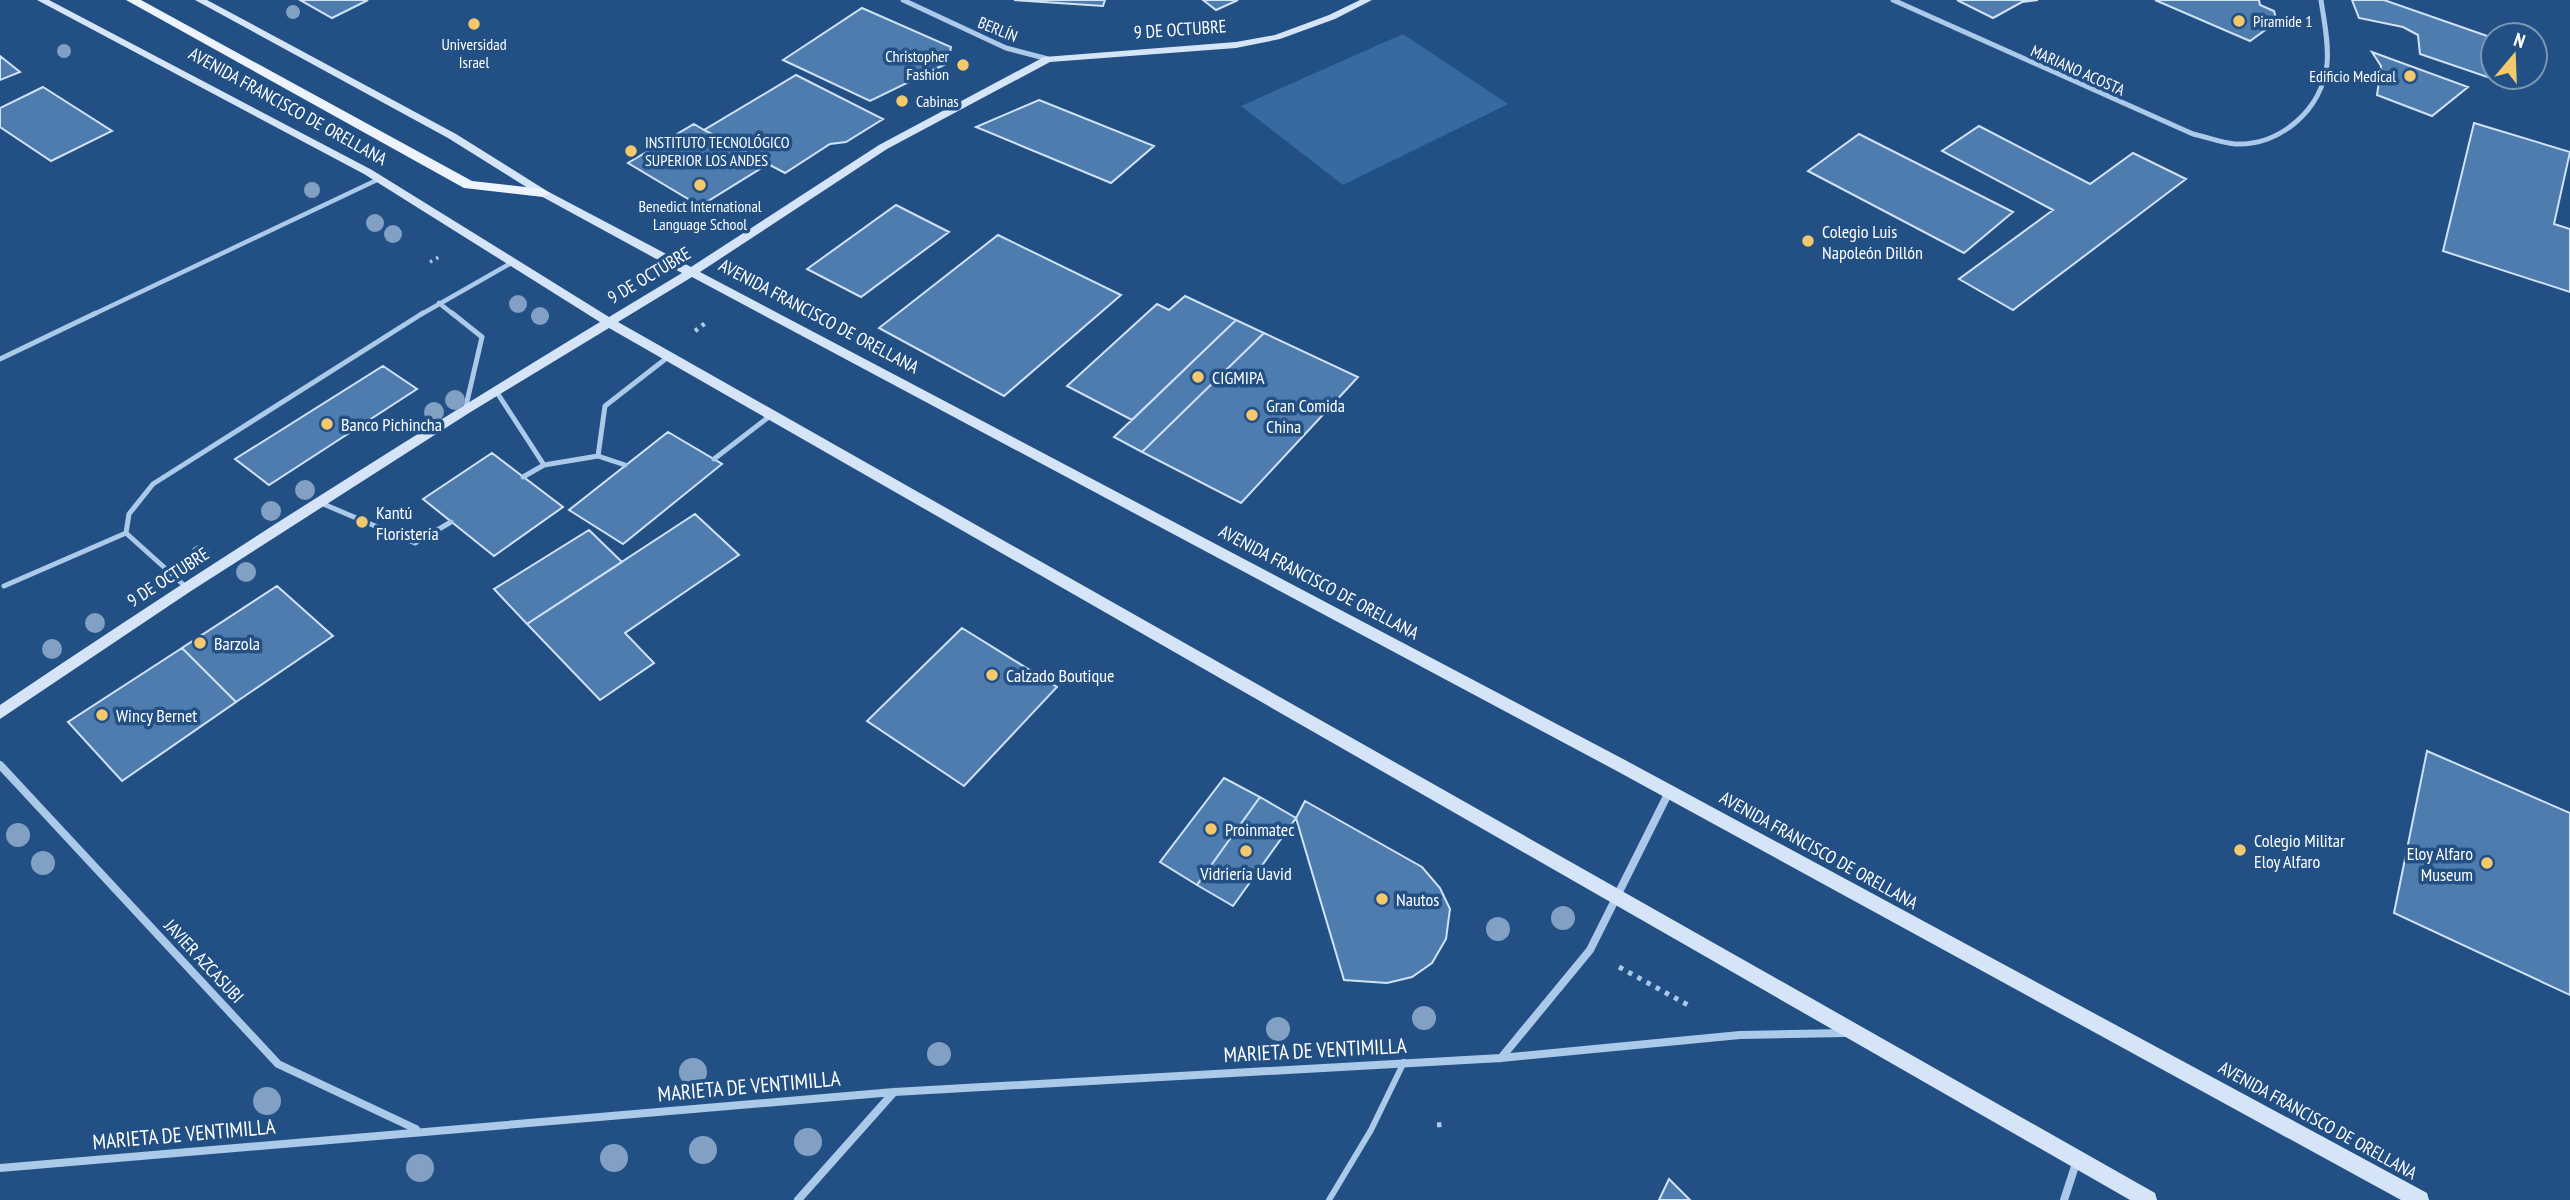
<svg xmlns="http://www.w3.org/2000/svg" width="2570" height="1200" font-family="'PT Sans Narrow',sans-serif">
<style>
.green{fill:#366aa1}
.building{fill:#4f7cae;stroke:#cfe2f6;stroke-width:2}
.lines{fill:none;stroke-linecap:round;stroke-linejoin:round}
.path-far2{stroke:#abc9e8;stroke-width:3.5;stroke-dasharray:2.5 4.5;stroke-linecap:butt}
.path-far1{stroke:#abc9e8;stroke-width:4.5;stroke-dasharray:3.5 5;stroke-linecap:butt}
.path{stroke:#abc9e8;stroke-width:5;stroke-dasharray:4.5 6;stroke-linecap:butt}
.lane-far2{stroke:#abc9e8;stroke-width:4.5}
.lane-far1{stroke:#abc9e8;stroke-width:5}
.lane{stroke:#abc9e8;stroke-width:6}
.street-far1{stroke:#abc9e8;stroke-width:5}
.street{stroke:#abc9e8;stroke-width:8}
.secondary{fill:#d5e5f7;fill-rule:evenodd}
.primary{fill:#edf4fe;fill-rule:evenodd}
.tree{fill:#81a0c3}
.poi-dot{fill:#f4c86d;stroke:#225084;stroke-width:2.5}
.labels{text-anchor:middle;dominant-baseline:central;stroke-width:7;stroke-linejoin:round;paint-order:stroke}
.far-poi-label{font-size:16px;fill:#fff;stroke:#225084;text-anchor:start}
.far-street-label{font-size:16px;fill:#fff;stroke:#225084}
.street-label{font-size:18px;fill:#fff;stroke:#225084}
.poi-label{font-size:18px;fill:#fff;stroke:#225084;text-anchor:start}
.near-street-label{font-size:21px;fill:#fff;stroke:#225084}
</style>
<rect width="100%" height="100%" fill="#225084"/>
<!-- green -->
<path class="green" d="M1403,34L1508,104L1343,185L1241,106Z"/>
<!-- building -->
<path class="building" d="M300,0H368L332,18Z
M1014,0H1105L1103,6Z
M1203,0H1238L1216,10Z
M1957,0H2038L2022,2L1993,18Z
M2155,0H2259L2260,5L2274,11L2276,18L2272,25L2250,41Z
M2352,0H2384L2493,38V77H2500L2499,81L2420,54L2418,35L2403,27L2359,18Z
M862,8L951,47L948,63L870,101L783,60Z
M2372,52L2468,87L2432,116L2377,95L2381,66Z
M0,56L20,72L0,80Z
M796,75L883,119L846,142L830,144L785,173L704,130Z
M43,87L112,131L51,161L0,127V108Z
M1039,100L1154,146L1111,183L976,127Z
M2474,123L2570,152L2554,224L2570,229V292L2443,251Z
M694,124L704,130L768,164L700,206L628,163Z
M1979,126L2090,184L2133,153L2186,179L2013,310L1959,279L2053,210L1942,151Z
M1859,134L2013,212L1964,253L1808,171Z
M896,205L949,232L861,297L807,269Z
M998,235L1121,295L1004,396L879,328Z
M1185,296L1236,320L1132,420L1067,386L1157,304L1169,310Z
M1236,320L1264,333L1142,452L1114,437Z
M1264,333L1358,377L1241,503L1142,452Z
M383,366L417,389L269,485L235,459Z
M668,432L722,464L623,544L569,510Z
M492,453L563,507L494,556L423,499Z
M695,514L739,555L625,633L654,663L600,700L527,624Z
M589,530L622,562L527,624L494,589Z
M277,586L333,636L236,702L182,648Z
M962,628L1057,687L964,786L867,721Z
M182,648L236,702L122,781L68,722Z
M2427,751L2570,813V995L2394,913Z
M1224,778L1260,797L1197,885L1160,862Z
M1260,797L1296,818L1233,906L1197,885Z
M1305,801L1422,867L1440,888L1450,909L1446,939L1432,963L1412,977L1387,983L1344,980L1296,818Z
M1669,1179L1690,1200H1659Z"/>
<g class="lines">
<!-- path-far2 -->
<path class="path-far2" d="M430,262L439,257"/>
<!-- path-far1 -->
<path class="path-far1" d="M695,331L708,321"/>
<!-- path -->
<path class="path" d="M1619,967L1688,1005
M1437,1125L1445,1124"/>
<!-- lane-far2 -->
<path class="lane-far2" d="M439,303L454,315
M92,315L379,179
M420,315L513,262"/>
<!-- lane-far1 -->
<path class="lane-far1" d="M452,313L482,337L465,410
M0,359L96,313
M496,391L544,465
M598,456L605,406L668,357
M714,459L770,416
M523,477L544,465L598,456L625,465
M321,503L415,543L451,522
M126,533L129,514L153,484L423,313
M126,533L186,587
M4,586L126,533"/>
<!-- lane -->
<path class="lane" d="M1329,1200L1371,1130L1404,1062"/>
<!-- street-far1 -->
<path class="street-far1" d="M903,0L1006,48L1048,59
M1893,0L2193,134C2207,137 2221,143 2235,144C2280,146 2322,110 2327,64C2329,43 2324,21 2321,0"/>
<!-- street -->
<path class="street" d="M0,765L278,1064L416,1129
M1501,1058L1590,950L1669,792
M0,1168L894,1092L1501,1058L1740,1035L1845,1033
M798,1200L894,1092
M2064,1200L2077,1160"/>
<!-- secondary -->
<path class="secondary" d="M37,0H49L372,170L609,317L682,273L539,195L448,138L195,0H207L456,134L547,191L691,267L879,145L1044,57L1236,42L1275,35L1329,15L1360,0H1372L1335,19L1280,39L1236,48L1050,62L887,149L700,272L1625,760L2427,1193L2429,1200H2401L1615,770L692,277L618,322L2155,1193L2157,1200H2130L609,328L469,413L191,591L0,719V705C197,572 397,445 600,322L364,174Z"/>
<!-- primary -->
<path class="primary" d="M126,0H141L472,181L543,189L550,193L543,197L464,188Z"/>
</g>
<!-- trees -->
<g class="tree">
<circle cx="293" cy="12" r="7"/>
<circle cx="64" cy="51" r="7"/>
<circle cx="312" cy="190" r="8"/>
<circle cx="375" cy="223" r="9"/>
<circle cx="393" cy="234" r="9"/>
<circle cx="518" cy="304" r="9"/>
<circle cx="540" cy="316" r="9"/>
<circle cx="455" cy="400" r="10"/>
<circle cx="434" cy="412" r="10"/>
<circle cx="305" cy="490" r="10"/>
<circle cx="271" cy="511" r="10"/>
<circle cx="200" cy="555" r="10"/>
<circle cx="246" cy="572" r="10"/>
<circle cx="95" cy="623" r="10"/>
<circle cx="52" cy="649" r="10"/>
<circle cx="18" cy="835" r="12"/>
<circle cx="43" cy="863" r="12"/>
<circle cx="1563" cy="918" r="12"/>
<circle cx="1498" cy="929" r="12"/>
<circle cx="1424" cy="1018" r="12"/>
<circle cx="1278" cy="1029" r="12"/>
<circle cx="939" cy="1054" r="12"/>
<circle cx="693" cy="1072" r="14"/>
<circle cx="267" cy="1101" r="14"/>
<circle cx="808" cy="1142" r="14"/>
<circle cx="703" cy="1150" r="14"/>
<circle cx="614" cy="1158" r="14"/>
<circle cx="420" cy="1168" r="14"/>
</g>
<!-- markers -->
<g class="poi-dot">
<circle cx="2239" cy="21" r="7"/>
<circle cx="474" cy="24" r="7"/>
<circle cx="963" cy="65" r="7"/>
<circle cx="2410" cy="76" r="7"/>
<circle cx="902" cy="101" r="7"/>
<circle cx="631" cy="151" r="7"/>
<circle cx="700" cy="185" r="7"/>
<circle cx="1808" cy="241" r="7"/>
<circle cx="1198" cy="377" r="7"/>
<circle cx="1252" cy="415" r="7"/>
<circle cx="327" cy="424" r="7"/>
<circle cx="362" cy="522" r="7"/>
<circle cx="200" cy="643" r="7"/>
<circle cx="992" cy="675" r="7"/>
<circle cx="102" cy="715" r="7"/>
<circle cx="1211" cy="829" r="7"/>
<circle cx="2240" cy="850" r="7"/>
<circle cx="1246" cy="851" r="7"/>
<circle cx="2487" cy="863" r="7"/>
<circle cx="1382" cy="899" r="7"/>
</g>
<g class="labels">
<!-- far-poi labels -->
<g class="far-poi-label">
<text x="2253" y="21">Piramide 1</text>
<text x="474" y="44" text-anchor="middle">Universidad<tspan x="474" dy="18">Israel</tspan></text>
<text x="949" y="56" text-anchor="end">Christopher<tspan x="949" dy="18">Fashion</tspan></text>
<text x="2396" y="76" text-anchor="end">Edificio Medical</text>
<text x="916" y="101">Cabinas</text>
<text x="645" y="142">INSTITUTO TECNOLÓGICO<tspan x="645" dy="18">SUPERIOR LOS ANDES</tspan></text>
<text x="700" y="206" text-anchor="middle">Benedict International<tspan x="700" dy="18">Language School</tspan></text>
</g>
<!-- far-street labels -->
<g class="far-street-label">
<text transform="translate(998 29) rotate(22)">BERLÍN</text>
<text transform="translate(2078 70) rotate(24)">MARIANO ACOSTA</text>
</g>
<!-- street labels -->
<g class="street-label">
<text transform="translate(1180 29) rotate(-4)">9 DE OCTUBRE</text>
<text transform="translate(288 106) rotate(29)">AVENIDA FRANCISCO DE ORELLANA</text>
<text transform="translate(649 275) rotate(-31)">9 DE OCTUBRE</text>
<text transform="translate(819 316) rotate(28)">AVENIDA FRANCISCO DE ORELLANA</text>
<text transform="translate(168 577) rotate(-33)">9 DE OCTUBRE</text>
<text transform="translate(1319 582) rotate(28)">AVENIDA FRANCISCO DE ORELLANA</text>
<text transform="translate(1819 850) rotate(29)">AVENIDA FRANCISCO DE ORELLANA</text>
<text transform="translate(204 961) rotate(47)">JAVIER AZCASUBI</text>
<text transform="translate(2318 1120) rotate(29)">AVENIDA FRANCISCO DE ORELLANA</text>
</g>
<!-- poi labels -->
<g class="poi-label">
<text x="1822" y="231">Colegio Luis<tspan x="1822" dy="21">Napoleón Dillón</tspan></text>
<text x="1212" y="377">CIGMIPA</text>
<text x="1266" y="405">Gran Comida<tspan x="1266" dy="21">China</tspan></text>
<text x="341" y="424">Banco Pichincha</text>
<text x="376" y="512">Kantú<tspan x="376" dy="21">Floristería</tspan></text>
<text x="214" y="643">Barzola</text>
<text x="1006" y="675">Calzado Boutique</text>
<text x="116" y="715">Wincy Bernet</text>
<text x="1225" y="829">Proinmatec</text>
<text x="2254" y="840">Colegio Militar<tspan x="2254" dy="21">Eloy Alfaro</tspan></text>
<text x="2473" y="853" text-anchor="end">Eloy Alfaro<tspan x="2473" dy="21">Museum</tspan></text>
<text x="1246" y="873" text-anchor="middle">Vidriería Uavid</text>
<text x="1396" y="899">Nautos</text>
</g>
<!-- near-street labels -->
<g class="near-street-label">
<text transform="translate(1315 1050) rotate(-3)">MARIETA DE VENTIMILLA</text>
<text transform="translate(749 1086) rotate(-5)">MARIETA DE VENTIMILLA</text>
<text transform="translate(184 1134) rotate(-5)">MARIETA DE VENTIMILLA</text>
</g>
</g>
<!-- north arrow -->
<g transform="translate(2514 56) rotate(19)"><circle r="33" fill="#225084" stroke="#7a96b5" stroke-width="2"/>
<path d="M0-5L12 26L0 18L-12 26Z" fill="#f4c86d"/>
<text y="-10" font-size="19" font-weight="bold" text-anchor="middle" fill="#ffffff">N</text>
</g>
</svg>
